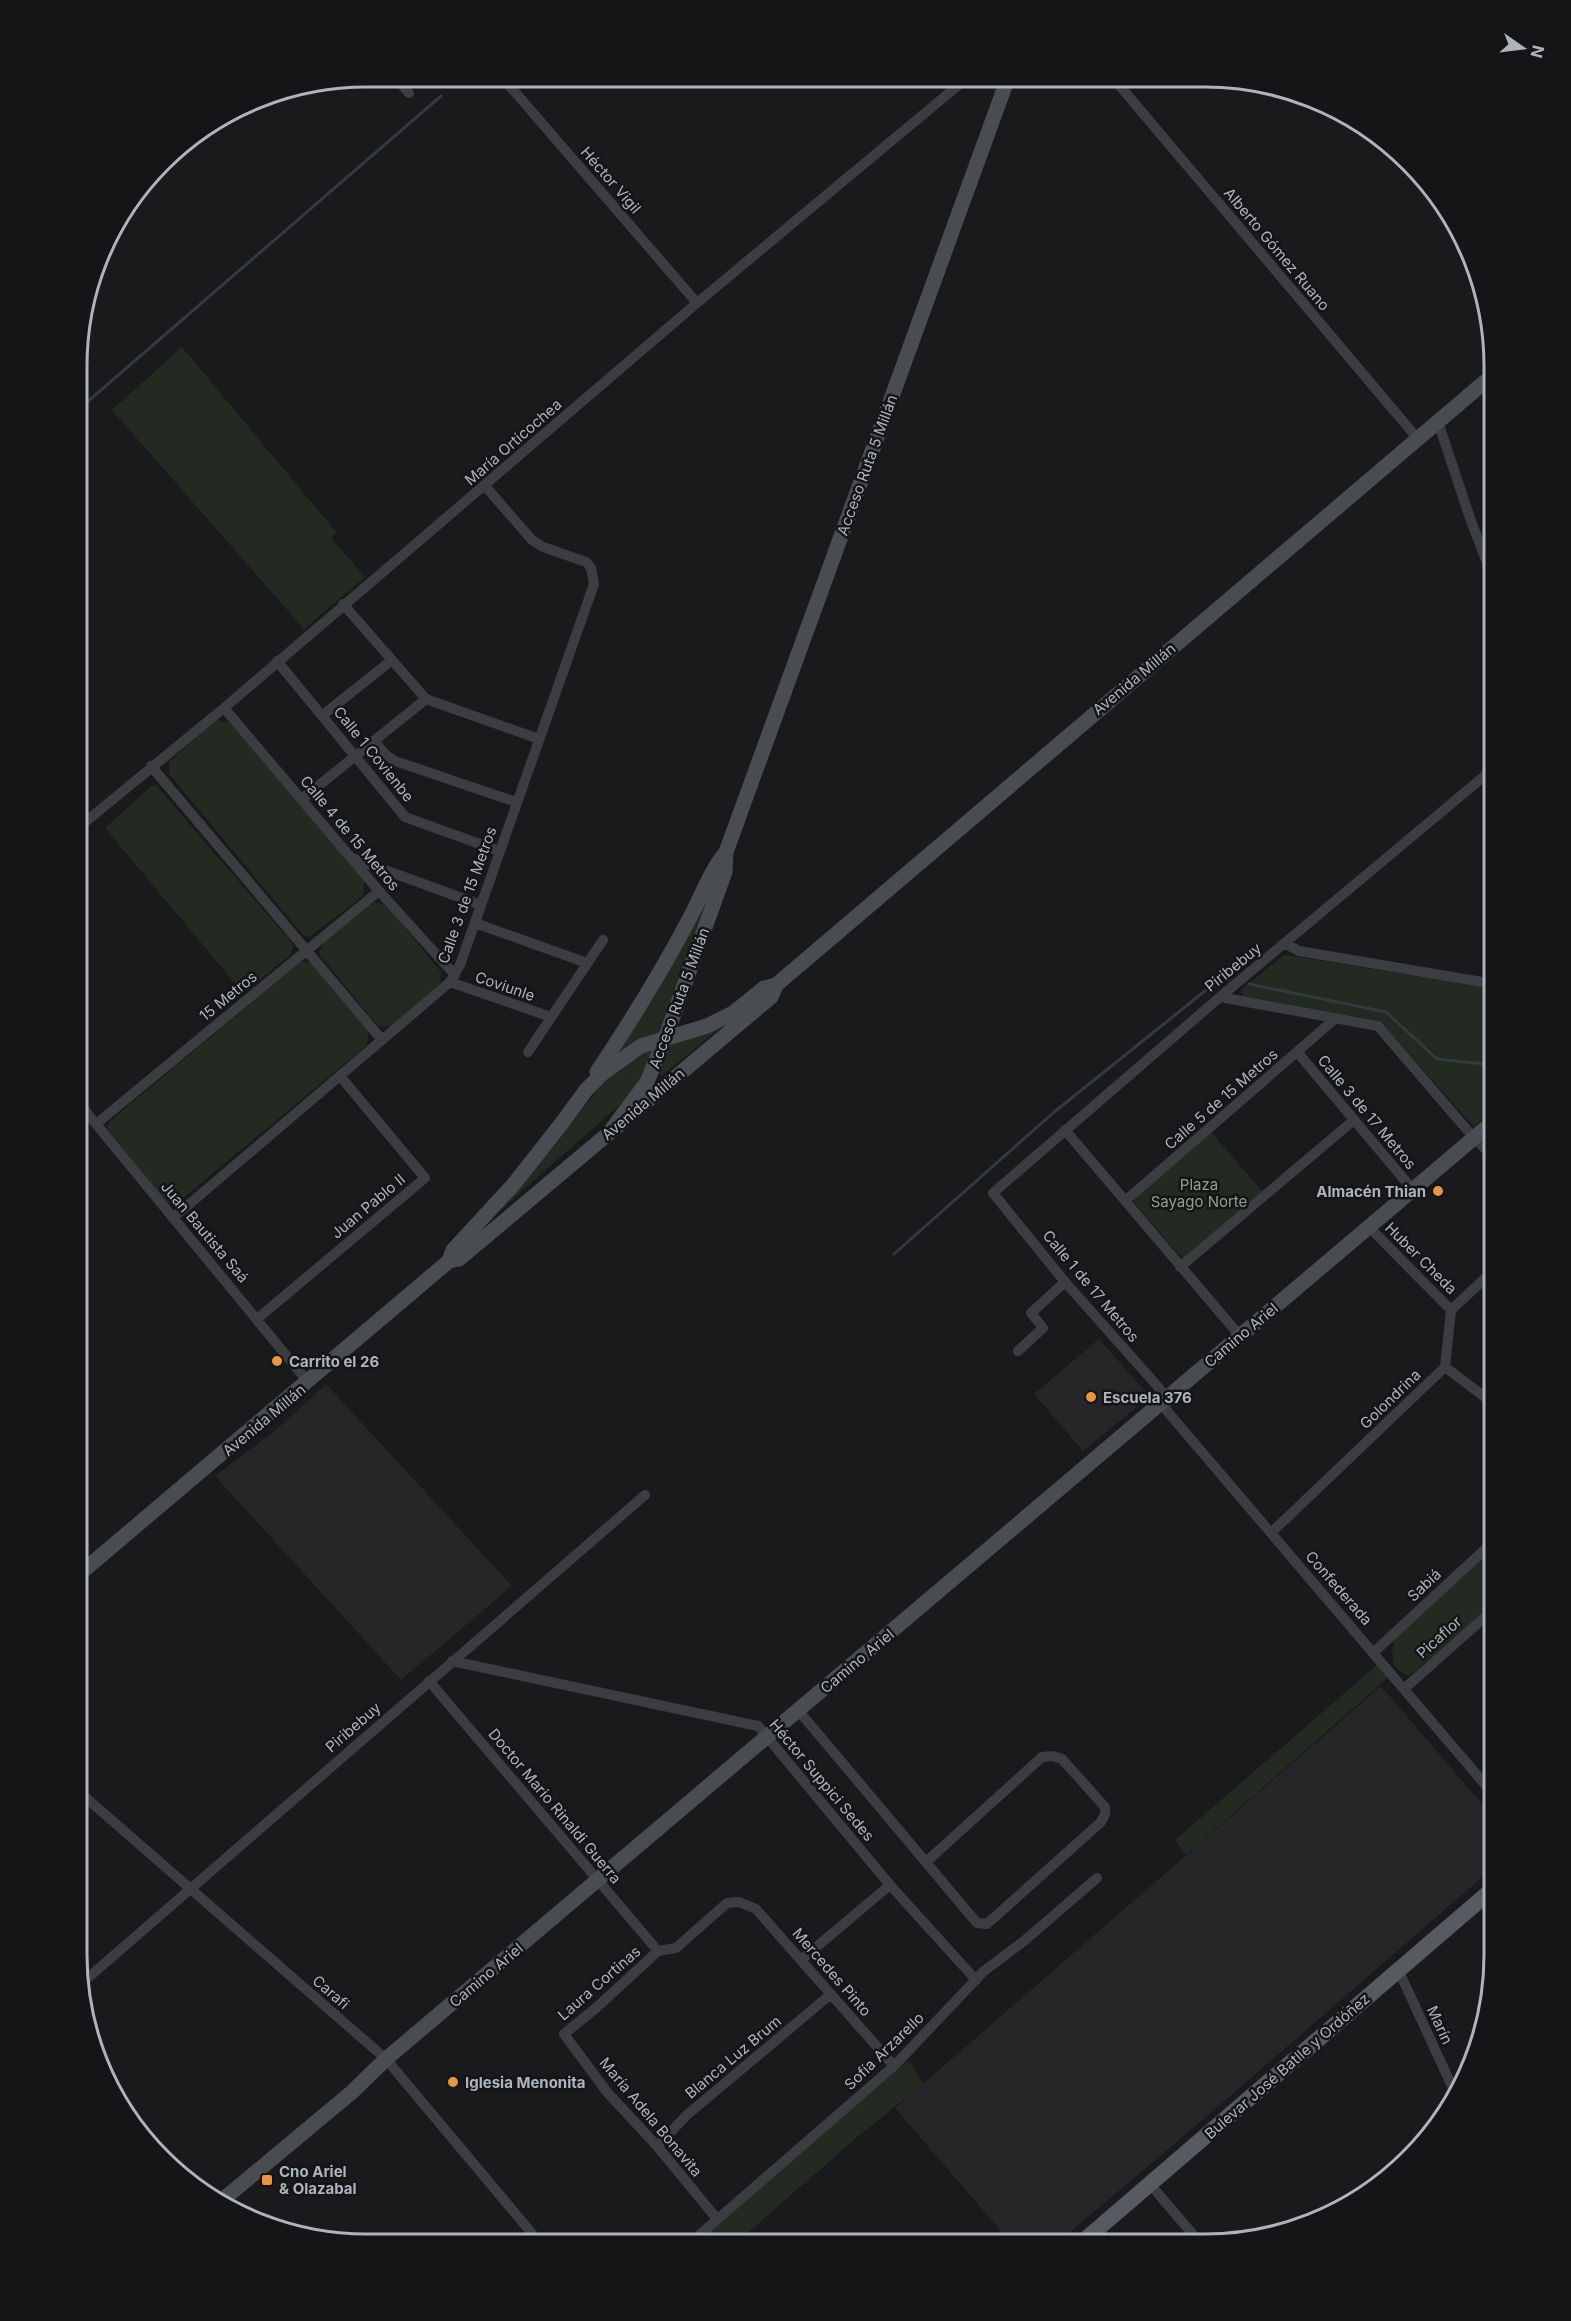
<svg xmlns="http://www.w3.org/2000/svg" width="1571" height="2321" font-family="Inter,sans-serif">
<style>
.built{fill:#262629}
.green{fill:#222a22}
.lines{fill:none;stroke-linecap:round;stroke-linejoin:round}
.stream{stroke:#303b40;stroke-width:3}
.street{stroke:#3b3d41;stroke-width:10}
.secondary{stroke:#494c51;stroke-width:15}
.primary{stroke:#575a60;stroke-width:16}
.poi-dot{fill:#e99644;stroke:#151517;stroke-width:2}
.labels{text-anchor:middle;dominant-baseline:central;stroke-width:5;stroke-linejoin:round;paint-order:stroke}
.street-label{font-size:15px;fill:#adb4bb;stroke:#151517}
.park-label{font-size:15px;fill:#89a585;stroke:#151517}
.poi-label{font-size:15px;font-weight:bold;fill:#adb4bb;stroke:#151517;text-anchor:start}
.rim{fill:none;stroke:#adb4bb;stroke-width:3}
</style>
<rect width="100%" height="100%" fill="#1a1a1c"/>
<!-- built -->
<path class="built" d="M1099,1339L1145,1391L1144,1401L1083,1451L1034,1394Z
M326,1384L512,1586L401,1680L215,1476L277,1429Z
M1381,1686L1494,1818V1867L1206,2117L1056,2244H1012L895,2108Z"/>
<!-- green -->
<path class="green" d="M182,347L337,533L331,538L365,577L304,629L112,410Z
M216,720L229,722L364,879L363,896L309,937L303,935L169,774V762Z
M156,785L292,943L293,949L290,955L243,993L105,828L151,786Z
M716,877L660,1033L639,1039L612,1059Z
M374,902L384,904L389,908L441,972L440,984L391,1026H378L319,954L323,943Z
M1287,955L1494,989V1110L1474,1127L1380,1021L1244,996L1241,992L1243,988L1283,956Z
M302,961L313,963L369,1030L367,1045L177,1203L171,1204L165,1201L109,1131L107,1126L110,1121Z
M725,1024L662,1076L657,1073L669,1040Z
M656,1044L642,1076L624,1101L496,1214L553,1147L608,1076Z
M1211,1132L1262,1191L1185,1257H1181L1134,1202L1135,1197Z
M1494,1547V1603L1414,1672L1409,1675C1390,1671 1391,1655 1394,1640Z
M1378,1664L1389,1677L1186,1855L1175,1840Z
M908,2061L924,2083L855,2139L736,2243H694Z"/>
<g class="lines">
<!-- stream -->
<path class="stream" d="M79,409L441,96
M1249,984L1386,1012L1437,1059L1494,1065
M894,1254L1053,1113L1221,978L1229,980"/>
<!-- street -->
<path class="street" d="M395,77L409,93
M502,77L697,303
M1114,79L1418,439
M1438,422L1471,521L1494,581
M343,604L426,699L539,739
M277,661L405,817L499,851
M224,708L379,891L455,975
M323,715L392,660
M374,741L385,754L395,761L516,802
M151,766L382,1040
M302,799L426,699
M78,828L224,708L697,303L967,78
M352,858L481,905
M475,923L587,963
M1286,944L1299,951L1494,984
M450,982L551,1017
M1220,997L1378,1026L1474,1138L1494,1157
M528,1052L603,940
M1298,1053L1413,1190
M78,1102L308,1382
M96,1124L379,891
M1065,1130L1240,1336
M1125,1201L1336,1018
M173,1218L450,982L460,965L594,584L591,568L586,562L543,547L532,540L485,486
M1369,1227L1451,1310
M1180,1267L1354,1120
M257,1319L425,1178L340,1076
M1018,1351L1043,1328L1031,1313L1065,1282
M1445,1367L1494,1404
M1272,1532L1445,1367L1451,1310L1494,1270
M1374,1652L1494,1541
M452,1661L758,1726L890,1885L976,1980
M429,1681L658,1951
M1405,1688L1494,1609
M798,1710L977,1923L987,1924L1101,1822L1105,1814V1807L1062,1759L1053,1756L1042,1757L926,1862
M77,1790L386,2059L540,2243
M1494,1795L1167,1411L1160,1389L1065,1282L993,1193L1220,997L1494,768
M802,1959L890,1885
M1398,1969L1455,2093
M82,1983L645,1495
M657,2146L687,2115L831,1994
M1150,2184L1201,2244
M1372,2190L1398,2168
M717,2219L657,2146L607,2092L564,2034L596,2008L658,1951L676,1948L727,1903L739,1902L756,1909L894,2066
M690,2243L894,2066L984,1971L1024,1941L1097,1878"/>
<!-- secondary -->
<path class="secondary" d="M597,1072C629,1024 659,976 686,925C700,901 708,874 726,852
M609,1133L647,1082L666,1036L725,872L726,852L1008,78
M449,1261L459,1259L771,997L776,985
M77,1576L449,1261L453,1250L513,1185L562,1123L586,1090L603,1073L641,1046L707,1026L733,1013L764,988L776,985L1494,374
M220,2202L352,2092L386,2059L1494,1121"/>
<!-- primary -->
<path class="primary" d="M1080,2244L1494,1888"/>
</g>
<!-- markers -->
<g class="poi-dot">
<circle cx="1438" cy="1191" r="6"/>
<circle cx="277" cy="1361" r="6"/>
<circle cx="1091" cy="1397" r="6"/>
<circle cx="453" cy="2082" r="6"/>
<rect x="261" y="2174" width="12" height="12" rx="3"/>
</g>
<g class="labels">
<!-- street labels -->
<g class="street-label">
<text transform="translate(611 180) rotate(49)">Héctor Vigil</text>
<text transform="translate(1277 249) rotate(50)">Alberto Gómez Ruano</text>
<text transform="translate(513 442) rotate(-41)">María Orticochea</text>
<text transform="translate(867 465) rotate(-70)">Acceso Ruta 5 Millán</text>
<text transform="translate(1134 679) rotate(-40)">Avenida Millán</text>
<text transform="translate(374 754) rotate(51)">Calle 1 Covienbe</text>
<text transform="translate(350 833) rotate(50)">Calle 4 de 15 Metros</text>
<text transform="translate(467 895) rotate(-70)">Calle 3 de 15 Metros</text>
<text transform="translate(1233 967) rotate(-39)">Piribebuy</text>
<text transform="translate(505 986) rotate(19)">Coviunle</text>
<text transform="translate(228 996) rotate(-39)">15 Metros</text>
<text transform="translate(679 998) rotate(-70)">Acceso Ruta 5 Millán</text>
<text transform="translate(1221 1099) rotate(-41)">Calle 5 de 15 Metros</text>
<text transform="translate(643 1104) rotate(-40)">Avenida Millán</text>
<text transform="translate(1367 1112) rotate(50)">Calle 3 de 17 Metros</text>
<text transform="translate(368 1206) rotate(-40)">Juan Pablo II</text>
<text transform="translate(205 1232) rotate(50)">Juan Bautista Saá</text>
<text transform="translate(1421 1258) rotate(45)">Huber Cheda</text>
<text transform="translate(1091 1286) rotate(50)">Calle 1 de 17 Metros</text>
<text transform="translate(1241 1335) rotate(-40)">Camino Ariel</text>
<text transform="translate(1390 1399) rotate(-44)">Golondrina</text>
<text transform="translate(264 1420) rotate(-40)">Avenida Millán</text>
<text transform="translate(1424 1585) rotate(-43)">Sabiá</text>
<text transform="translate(1339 1588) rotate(49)">Confederada</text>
<text transform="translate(1439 1637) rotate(-42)">Picaflor</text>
<text transform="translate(857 1661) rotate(-40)">Camino Ariel</text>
<text transform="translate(353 1727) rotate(-41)">Piribebuy</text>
<text transform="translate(822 1780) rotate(50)">Héctor Suppici Sedes</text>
<text transform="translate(555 1806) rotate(50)">Doctor Mario Rinaldi Guerra</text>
<text transform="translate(832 1972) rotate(49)">Mercedes Pinto</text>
<text transform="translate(486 1975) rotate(-40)">Camino Ariel</text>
<text transform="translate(599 1983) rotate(-41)">Laura Cortinas</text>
<text transform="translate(331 1992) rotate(41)">Carafi</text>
<text transform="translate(1440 2025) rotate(65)">Marín</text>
<text transform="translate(884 2051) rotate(-44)">Sofía Arzarello</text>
<text transform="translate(733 2057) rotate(-40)">Blanca Luz Brum</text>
<text transform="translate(1287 2066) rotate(-41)">Bulevar José Batlle y Ordóñez</text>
<text transform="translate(651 2117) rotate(50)">María Adela Bonavita</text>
</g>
<!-- park labels -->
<g class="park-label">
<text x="1199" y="1184">Plaza<tspan x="1199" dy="17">Sayago Norte</tspan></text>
</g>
<!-- poi labels -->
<g class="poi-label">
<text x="1426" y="1191" text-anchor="end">Almacén Thian</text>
<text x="289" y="1361">Carrito el 26</text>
<text x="1103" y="1397">Escuela 376</text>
<text x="465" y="2082">Iglesia Menonita</text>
<text x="279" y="2171">Cno Ariel<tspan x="279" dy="17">&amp; Olazabal</tspan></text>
</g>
</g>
<!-- crop -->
<path d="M0 0H1571V2321H0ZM366 87H1205A279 279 0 0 1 1484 366V1955A279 279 0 0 1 1205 2234H366A279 279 0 0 1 87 1955V366A279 279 0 0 1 366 87Z" fill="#151517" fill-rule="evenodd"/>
<path class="rim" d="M366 87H1205A279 279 0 0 1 1484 366V1955A279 279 0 0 1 1205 2234H366A279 279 0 0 1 87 1955V366A279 279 0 0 1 366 87Z"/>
<!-- north arrow -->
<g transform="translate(1523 48) rotate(104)" stroke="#151517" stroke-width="4.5" paint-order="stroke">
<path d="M0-4.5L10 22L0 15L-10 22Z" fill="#adb4bb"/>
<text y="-9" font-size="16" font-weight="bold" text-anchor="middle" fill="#adb4bb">N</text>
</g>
</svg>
